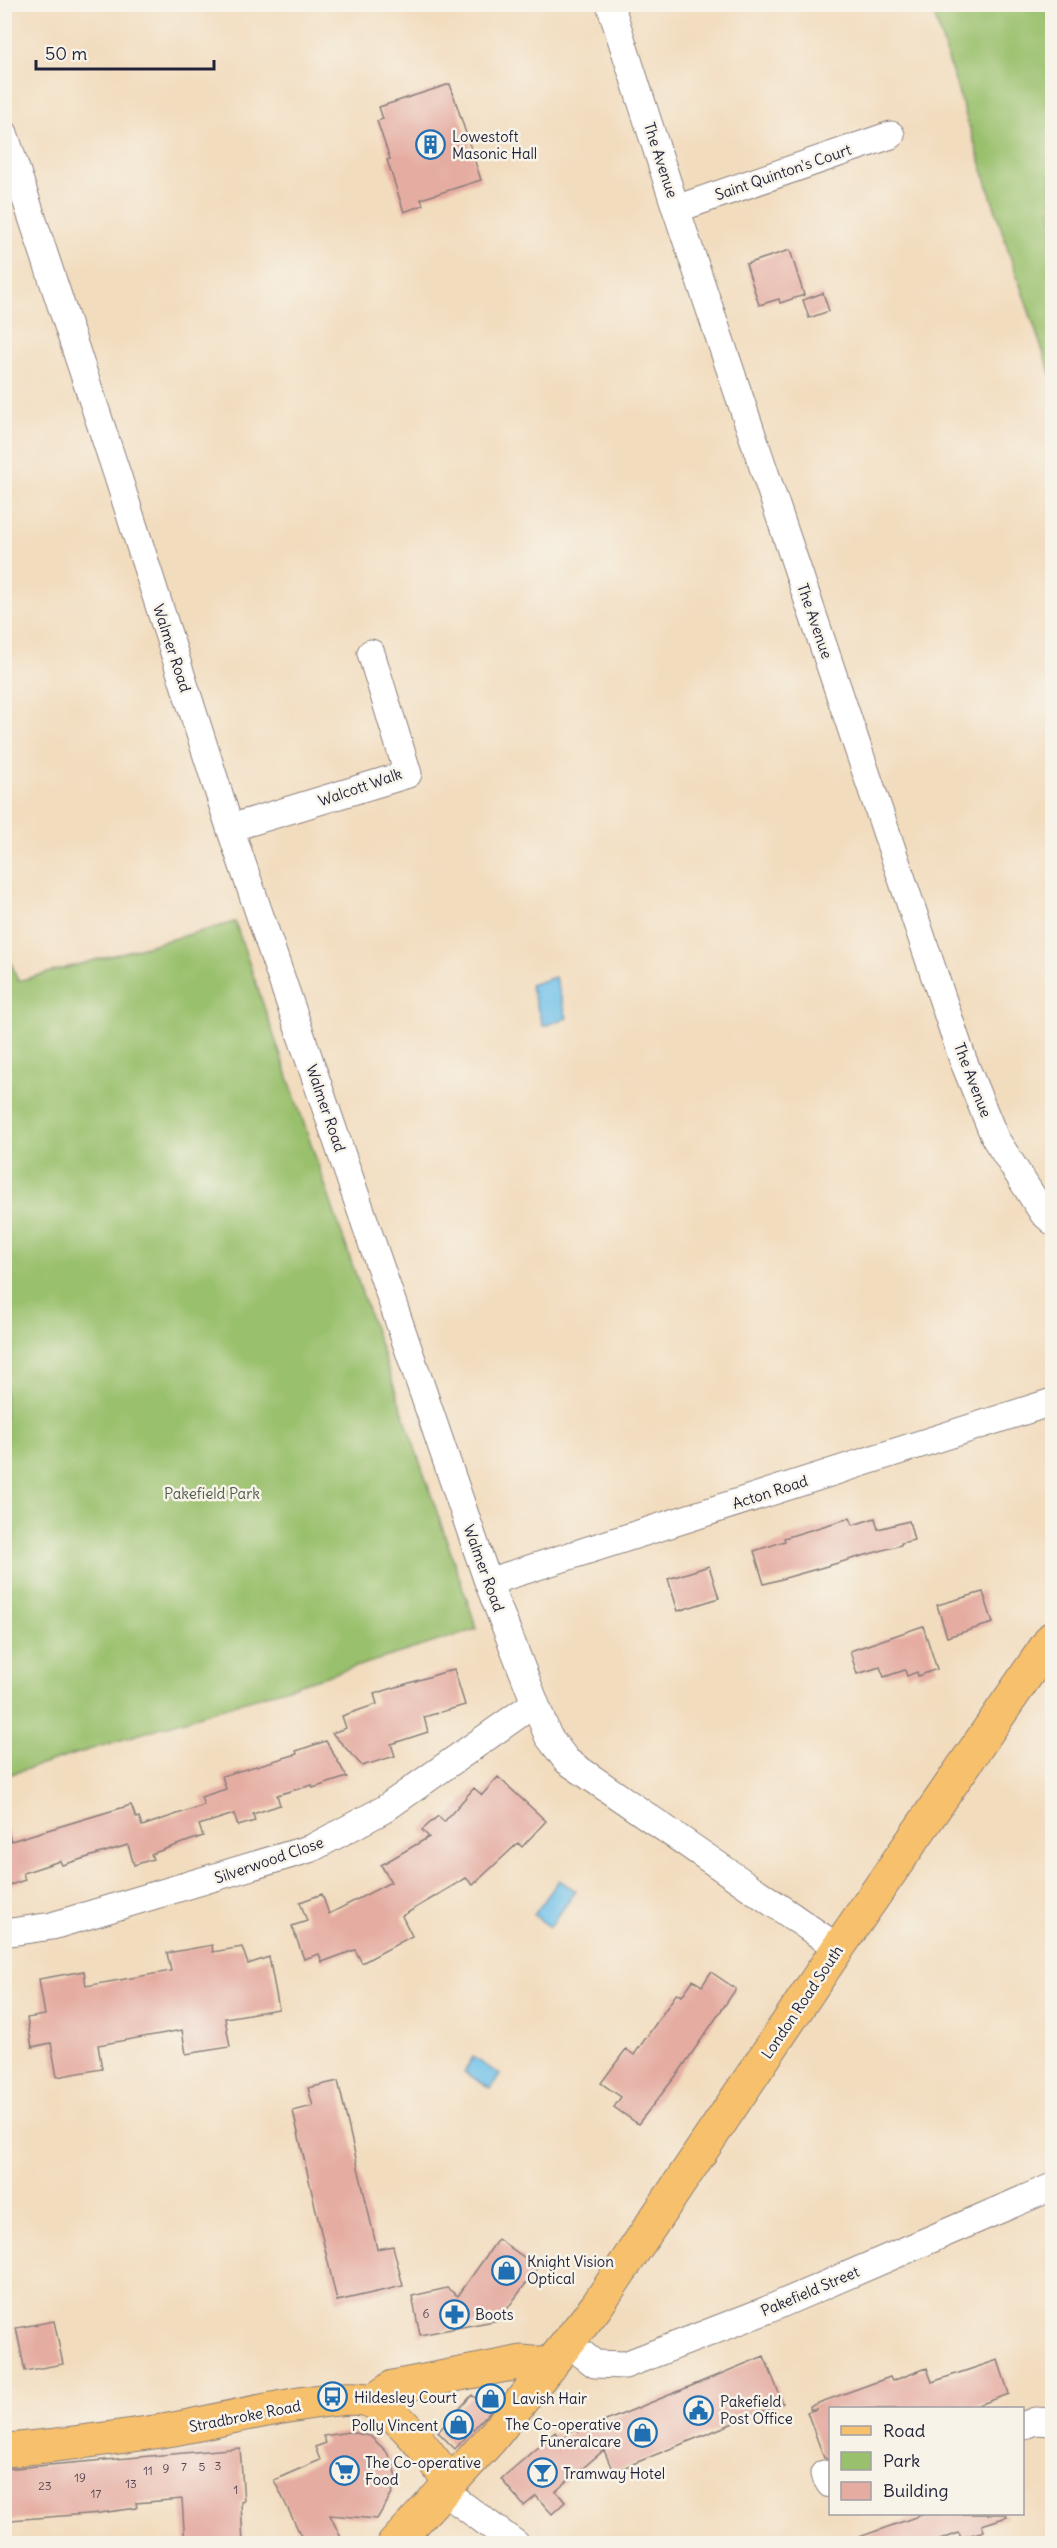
<svg xmlns="http://www.w3.org/2000/svg" width="1057" height="2548" font-family="Delius,sans-serif">
<style>
.green{fill:#99c06c;stroke:#5e7154;stroke-width:1.5}
.water{fill:#6ec1ea;stroke:#487292;stroke-width:1.5}
.building{fill:#e5aca1}
.lines{fill:none;stroke-linecap:round;stroke-linejoin:round}
.minor-casing{stroke:#8a7f7c;stroke-width:29}
.major-casing{stroke:#8a7f7c;stroke-width:35}
.minor{stroke:#fff;stroke-width:27}
.major{stroke:#f7c06c;stroke-width:33}
.labels{text-anchor:middle;dominant-baseline:central;stroke-width:5;stroke-linejoin:round;paint-order:stroke}
.number-label{font-size:12px;fill:#534454}
.poi-label{font-size:15px;fill:#22223b;stroke:#f7f3e8;text-anchor:start}
.street-label{font-size:15px;fill:#22223b;stroke:#f7f3e8}
.park-label{font-size:15px;fill:#4c594c;stroke:#f7f3e8}
</style>
<rect width="100%" height="100%" fill="#f7f3e8"/>
<filter id="ink" filterUnits="userSpaceOnUse"><feTurbulence type="fractalNoise" baseFrequency=".0167" numOctaves="2"/><feDisplacementMap in="SourceGraphic" scale="12" xChannelSelector="R" yChannelSelector="G"/><feConvolveMatrix kernelMatrix="1 2 1 2 8 2 1 2 1" color-interpolation-filters="sRGB"/></filter>
<filter id="wash" filterUnits="userSpaceOnUse"><feTurbulence type="fractalNoise" baseFrequency=".008" numOctaves="4" result="noise"/><feDisplacementMap in="SourceGraphic" scale="24" xChannelSelector="R" yChannelSelector="G"/><feGaussianBlur stdDeviation="1.35" result="paint"/><feColorMatrix in="noise" values="0 0 0 0 0 0 0 0 0 0 0 0 0 0 0 0 0 1.4 0 .05"/><feComposite in="paint" operator="in"/></filter>
<g filter="url(#wash)">
<rect width="100%" height="100%" fill="#f2dcbe"/>
<!-- green -->
<path class="green" d="M931,5H1052V378L1009,253Z
M235,922L477,1629L5,1776V946L18,981Z"/>
<!-- water -->
<path class="water" d="M555,977L567,1018L543,1026L530,985Z
M559,1880L576,1891L550,1927L534,1915Z
M473,2057L500,2075L491,2089L464,2072Z"/>
<g id="blocks">
<!-- building -->
<path class="building" d="M450,84L481,180L421,199L423,205L404,212L387,160L390,159L377,121L383,119L379,107Z
M790,250L804,295L780,303L779,299L759,305L746,264Z
M823,293L829,311L809,318L803,300Z
M850,1518L853,1525L875,1518L878,1529L909,1521L914,1540L901,1543V1545L764,1584L754,1551L785,1541L784,1538Z
M709,1566L719,1598L678,1611L668,1579Z
M983,1592L993,1623L947,1637L937,1605Z
M923,1626L937,1669L918,1676L917,1672L907,1676L905,1670L884,1677L880,1667L857,1674L850,1651Z
M454,1669L465,1705L424,1717L428,1732L391,1744L395,1756L362,1766L332,1733L346,1728L342,1716L377,1704L374,1694Z
M326,1741L347,1777L313,1788L312,1785L277,1795L280,1805L253,1814L255,1821L238,1826L234,1814L199,1825L203,1836L151,1854L153,1859L134,1865L128,1845L62,1865L60,1861L23,1873L25,1880L4,1887V1830L7,1829L11,1841L131,1805L136,1818L139,1817L142,1826L204,1805L201,1797L226,1789L222,1776L297,1754L296,1751Z
M498,1777L546,1821L522,1847L518,1843L473,1885L466,1878L402,1916L412,1936L362,1963L355,1950L322,1962L319,1954L304,1959L292,1926L307,1921L300,1902L322,1894L329,1914L391,1882L381,1865L429,1837L422,1830L438,1816L444,1822L474,1788L482,1795Z
M212,1945L213,1952L242,1947L248,1964L269,1957L279,2009L225,2018L230,2047L186,2054L182,2030L98,2045L102,2069L57,2077L51,2043L32,2047L27,2018L45,2015L39,1979L84,1971L86,1986L171,1971L167,1953Z
M711,1972L736,1989L679,2072L638,2124L614,2107L621,2097L601,2083L626,2049L634,2055L677,1993L682,1996L693,1980L702,1986Z
M338,2081L377,2249L393,2246L403,2286L337,2301L293,2111L313,2106L308,2088Z
M498,2239L538,2267L499,2320L420,2335L412,2296L447,2288L458,2296Z
M54,2321L63,2364L25,2371L16,2328Z
M764,2356L783,2403L613,2472L604,2450L556,2491L565,2502L552,2514L536,2496L524,2506L501,2479L555,2432L561,2440L575,2428L579,2432Z
M998,2360L1009,2394L968,2409H831V2460L824,2458L807,2412L818,2409H810V2406L890,2377L892,2381L927,2368L932,2382Z
M472,2395L490,2411L455,2449L438,2432Z
M349,2432L370,2436L386,2451L393,2464L396,2478L392,2494L377,2519L330,2515L344,2544H305L274,2480L320,2460L315,2447L326,2443L323,2436Z
M240,2448L244,2501L241,2502L243,2544H185L182,2499L136,2503L137,2508L100,2513L11,2520V2514L4,2515V2469Z
M924,2514H1006L1007,2517L982,2525L984,2531L961,2538L959,2533L929,2544H848V2541Z"/>
</g>
</g>
<g filter="url(#ink)">
<use href="#blocks" fill-opacity="0" stroke="#8a7f7c" stroke-width="1.5"/>
<g class="lines">
<defs>
<path id="minor" d="M610,4L676,209L963,1060L995,1138L1043,1213L1052,1221
M4,133L117,474L230,828L488,1582L548,1736L567,1761L838,1948
M676,209L891,135
M230,828L408,774L371,653
M488,1582L1052,1402
M4,1933L52,1926L312,1848L383,1810L535,1703
M568,2343L595,2364L625,2365L767,2310L1052,2187
M1022,2426L1035,2421L1052,2422
M824,2474L830,2484
M442,2490L516,2544"/>
<path id="major" d="M373,2401L393,2387L522,2362L551,2365
M4,2450C59,2446 114,2438 168,2430C206,2424 342,2389 370,2401C401,2413 430,2456 450,2482
M394,2544L491,2439L596,2307L838,1948L1052,1638"/>
</defs>
<!-- minor casing -->
<use href="#minor" class="minor-casing"/>
<!-- major casing -->
<use href="#major" class="major-casing"/>
<!-- minor -->
<use href="#minor" class="minor"/>
<!-- major -->
<use href="#major" class="major"/>
</g>
</g>
<!-- icons -->
<defs>
<symbol id="building-ring" viewBox="-11 -11 22 22"><circle r="9.5" fill="#f7f3e8" stroke="#1f6fb2" stroke-width="1.5"/><path d="M-4-6H4V6H1V3H-1V6H-4ZM-2.5-4.3h1.7v1.8h-1.7ZM.8-4.3h1.7v1.8H.8ZM-2.5-1h1.7V.8h-1.7ZM.8-1h1.7V.8H.8Z" fill="#1f6fb2"/></symbol>
<symbol id="shop-ring" viewBox="-11 -11 22 22"><circle r="9.5" fill="#f7f3e8" stroke="#1f6fb2" stroke-width="1.5"/><path d="M-5-2.5h2.3a2.7 3.5 0 0 1 5.4 0H5L5.5 6h-11ZM-1.5-2.5h3a1.5 2.3 0 0 0-3 0Z" fill="#1f6fb2"/></symbol>
<symbol id="pharmacy-ring" viewBox="-11 -11 22 22"><circle r="9.5" fill="#f7f3e8" stroke="#1f6fb2" stroke-width="1.5"/><path d="M-2-6h4v4h4v4h-4v4h-4v-4h-4v-4h4Z" fill="#1f6fb2"/></symbol>
<symbol id="bus-ring" viewBox="-11 -11 22 22"><circle r="9.5" fill="#f7f3e8" stroke="#1f6fb2" stroke-width="1.5"/><path d="M-5-6H5V4H4V6H2V4H-2V6H-4V4H-5ZM-3.5-4V0h7V-4ZM-3.5 1.2v1.5H-2V1.2ZM2 1.2v1.5H3.5V1.2Z" fill="#1f6fb2"/></symbol>
<symbol id="civic-ring" viewBox="-11 -11 22 22"><circle r="9.5" fill="#f7f3e8" stroke="#1f6fb2" stroke-width="1.5"/><path d="M-.6-6.5H3V-4.5H.6V-3L4-1V1h2V6H-6V1h2V-1L-.6-3ZM-1.2 2.5V6h2.4V2.5Z" fill="#1f6fb2"/></symbol>
<symbol id="supermarket-ring" viewBox="-11 -11 22 22"><circle r="9.5" fill="#f7f3e8" stroke="#1f6fb2" stroke-width="1.5"/><path d="M-6-5.5h2.5l.6 2H6L4.5 2H-2.5L-4.4-4H-6ZM-1.5 3.2a1.3 1.3 0 1 0 .1 0ZM3 3.2a1.3 1.3 0 1 0 .1 0Z" fill="#1f6fb2"/></symbol>
<symbol id="bar-ring" viewBox="-11 -11 22 22"><circle r="9.5" fill="#f7f3e8" stroke="#1f6fb2" stroke-width="1.5"/><path d="M-6-5H6L.8 .8V4.5H3.5V6h-7V4.5H-.8V.8Z" fill="#1f6fb2"/></symbol>
</defs>
<g fill-rule="evenodd">
<use href="#building-ring" x="414" y="128" width="33" height="33"/>
<use href="#shop-ring" x="490" y="2254" width="33" height="33"/>
<use href="#pharmacy-ring" x="438" y="2298" width="33" height="33"/>
<use href="#bus-ring" x="316" y="2380" width="33" height="33"/>
<use href="#shop-ring" x="474" y="2382" width="33" height="33"/>
<use href="#civic-ring" x="682" y="2394" width="33" height="33"/>
<use href="#shop-ring" x="442" y="2408" width="33" height="33"/>
<use href="#shop-ring" x="626" y="2416" width="33" height="33"/>
<use href="#supermarket-ring" x="328" y="2454" width="33" height="33"/>
<use href="#bar-ring" x="526" y="2456" width="33" height="33"/>
</g>
<g class="labels">
<!-- number labels -->
<g class="number-label">
<text x="426" y="2313">6</text>
<text x="218" y="2465">3</text>
<text x="184" y="2466">7</text>
<text x="202" y="2466">5</text>
<text x="166" y="2468">9</text>
<text x="148" y="2470">11</text>
<text x="80" y="2477">19</text>
<text x="131" y="2483">13</text>
<text x="45" y="2485">23</text>
<text x="236" y="2489">1</text>
<text x="96" y="2493">17</text>
</g>
<!-- poi labels -->
<g class="poi-label">
<text x="452" y="136">Lowestoft<tspan x="452" dy="17">Masonic Hall</tspan></text>
<text x="527" y="2261">Knight Vision<tspan x="527" dy="17">Optical</tspan></text>
<text x="475" y="2314">Boots</text>
<text x="354" y="2397">Hildesley Court</text>
<text x="512" y="2398">Lavish Hair</text>
<text x="720" y="2401">Pakefield<tspan x="720" dy="17">Post Office</tspan></text>
<text x="621" y="2424" text-anchor="end">The Co-operative<tspan x="621" dy="17">Funeralcare</tspan></text>
<text x="438" y="2425" text-anchor="end">Polly Vincent</text>
<text x="365" y="2462">The Co-operative<tspan x="365" dy="17">Food</tspan></text>
<text x="563" y="2473">Tramway Hotel</text>
</g>
<!-- street labels -->
<g class="street-label">
<text transform="translate(661 160) rotate(72)">The Avenue</text>
<text transform="translate(783 172) rotate(-19)">Saint Quinton's Court</text>
<text transform="translate(815 621) rotate(71)">The Avenue</text>
<text transform="translate(172 648) rotate(72)">Walmer Road</text>
<text transform="translate(360 787) rotate(-19)">Walcott Walk</text>
<text transform="translate(973 1080) rotate(69)">The Avenue</text>
<text transform="translate(326 1108) rotate(71)">Walmer Road</text>
<text transform="translate(770 1492) rotate(-18)">Acton Road</text>
<text transform="translate(484 1568) rotate(70)">Walmer Road</text>
<text transform="translate(269 1860) rotate(-19)">Silverwood Close</text>
<text transform="translate(802 2002) rotate(-56)">London Road South</text>
<text transform="translate(810 2291) rotate(-23)">Pakefield Street</text>
<text transform="translate(245 2416) rotate(-11)">Stradbroke Road</text>
</g>
<!-- park labels -->
<g class="park-label">
<text x="212" y="1493">Pakefield Park</text>
</g>
</g>
<!-- margin -->
<rect width="1057" height="2548" fill="none" stroke="#f7f3e8" stroke-width="24"/>
<!-- legend -->
<rect x="829" y="2407" width="195" height="108" fill="#f7f3e8" stroke="#a29fa3" stroke-width="1.5"/>
<rect x="841" y="2426" width="30" height="9" fill="#f7c06c" stroke="#a29fa3" stroke-width="1.5"/>
<text x="883" y="2437" font-size="18" fill="#22223b">Road</text>
<rect x="841" y="2452" width="30" height="18" fill="#99c06c" stroke="#a29fa3" stroke-width="1.5"/>
<text x="883" y="2467" font-size="18" fill="#22223b">Park</text>
<rect x="841" y="2482" width="30" height="18" fill="#e5aca1" stroke="#a29fa3" stroke-width="1.5"/>
<text x="883" y="2497" font-size="18" fill="#22223b">Building</text>
<!-- scale -->
<path d="M36 60v9h178v-9" fill="none" stroke="#22223b" stroke-width="3"/>
<text x="45" y="60" font-size="18" fill="#22223b" stroke="#f7f3e8" stroke-width="4.5" paint-order="stroke">50 m</text>
</svg>
